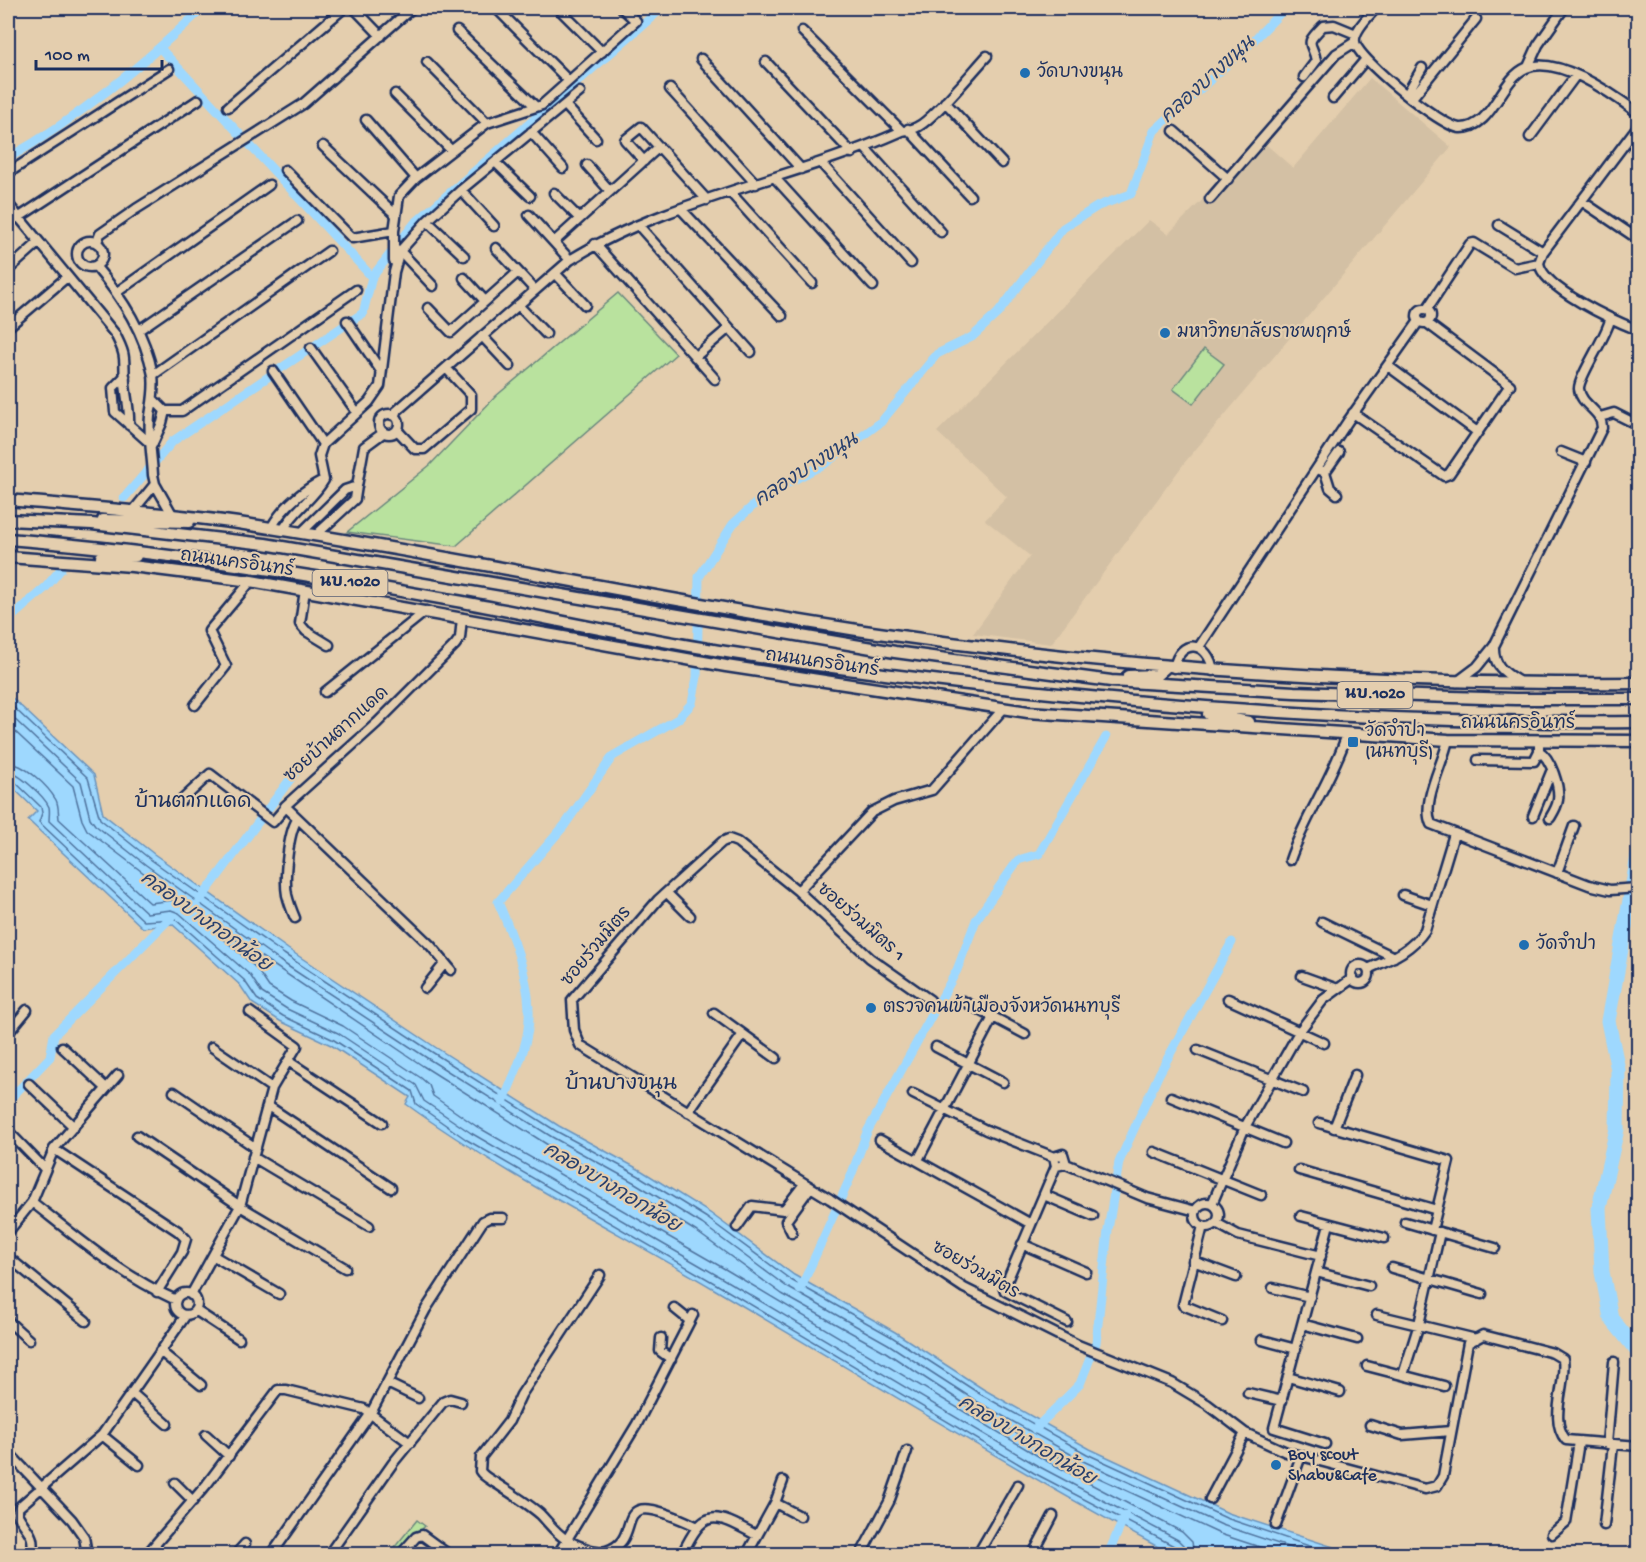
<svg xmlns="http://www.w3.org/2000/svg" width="1646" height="1562" font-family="'Gochi Hand','Playpen Sans Thai',sans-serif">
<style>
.built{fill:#d3c0a4}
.green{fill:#b9e29e;stroke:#6a887e;stroke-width:1.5}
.water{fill:#9ed8fe;stroke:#6a94be;stroke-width:1.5}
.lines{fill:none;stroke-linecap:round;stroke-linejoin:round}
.shore{stroke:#4f739e;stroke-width:1.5}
.canal{stroke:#9ed8fe;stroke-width:9}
.river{stroke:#9ed8fe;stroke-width:15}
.minor-casing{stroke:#1b2f5e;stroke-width:13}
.major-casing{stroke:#1b2f5e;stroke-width:15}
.minor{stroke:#e4ceae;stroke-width:8}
.major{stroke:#e4ceae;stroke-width:10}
.poi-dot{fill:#1f6fb2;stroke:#e4ceae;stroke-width:2}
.labels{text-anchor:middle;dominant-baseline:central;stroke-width:4.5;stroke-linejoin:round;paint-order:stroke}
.shield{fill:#e4ceae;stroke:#575f76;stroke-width:1.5}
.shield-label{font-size:16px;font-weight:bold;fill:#1b2f5e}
.poi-label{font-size:18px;fill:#1b2f5e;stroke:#e4ceae;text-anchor:start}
.street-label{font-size:18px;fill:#1b2f5e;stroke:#e4ceae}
.water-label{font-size:20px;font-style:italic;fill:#28406e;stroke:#e4ceae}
.quarter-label{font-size:21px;fill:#1b2f5e;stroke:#e4ceae}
</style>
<rect width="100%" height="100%" fill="#e4ceae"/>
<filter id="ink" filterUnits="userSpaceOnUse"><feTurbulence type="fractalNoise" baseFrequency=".0167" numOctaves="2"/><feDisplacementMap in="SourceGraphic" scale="12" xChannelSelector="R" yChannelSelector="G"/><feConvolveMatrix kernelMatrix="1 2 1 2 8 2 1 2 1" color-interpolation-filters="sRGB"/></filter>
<g filter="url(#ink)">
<!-- built -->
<path class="built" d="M1370,78L1451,147L1185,462L1051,644L973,634L1030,556L985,520L1007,497L937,432L1149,220L1168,234L1262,141L1293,168Z"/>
<!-- green -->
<path class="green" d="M618,293L676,354L456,546L347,532L430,465L496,396Z
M1204,349L1224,364L1193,404L1173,389Z
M417,1520L425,1526L398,1554H389Z"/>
<!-- water -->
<path class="water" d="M8,694L94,775L103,814L154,854L288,949L435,1047L559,1126L642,1171L710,1213L794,1275L895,1332L983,1389L1090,1449L1228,1513L1355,1554H1179L1158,1547C1007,1465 861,1376 714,1289C611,1228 503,1174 406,1104L410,1097L331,1045L280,1021L252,1003L240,985L172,924L143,928L28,820L37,811L8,783Z"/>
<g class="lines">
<!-- shore -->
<path class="shore" d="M8,702L88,778L100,819L150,859L284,954L432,1052L556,1131L639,1176L707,1218L791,1280L892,1337L980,1394L1087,1454L1226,1518L1333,1554
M8,713L81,782L90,818L95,825L146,865L280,961L427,1058L552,1137L635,1183L702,1224L787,1287L888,1344L976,1401L1083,1461L1222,1525L1309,1554
M8,725L73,786L82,820L87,830L174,896V900L150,903L59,819C58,812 59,806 56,800C48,786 24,763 8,763
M8,772C18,772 45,797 49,807C50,811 49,817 49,821L147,913L171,910L179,913L250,975L262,993L287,1009L338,1033L416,1085L424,1101L471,1133L720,1277L1038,1466L1178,1540L1184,1546L1185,1554
M8,779L14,781L41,807L42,813L39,822L144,921L175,919L244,980L257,999L283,1016L334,1040L412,1091L416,1104L467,1140L716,1284L1034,1473L1174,1546L1178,1554
M1194,1554L1192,1542L1182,1532L1043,1459L725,1269L476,1126L433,1096L429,1085L421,1078L343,1026L291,1001L269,987L256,968L217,933L216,930L220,929L423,1066L548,1145L630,1190L697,1232L782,1294L884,1351L971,1408L1080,1469L1220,1534L1281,1554"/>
<!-- canal -->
<path class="canal" d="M160,48L372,277
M8,158C79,118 143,64 203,8
M124,498L173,441L363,313L372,277L414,224L662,8
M8,620L46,587L61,569
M200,900L306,758
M8,1101L50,1057L54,1035L171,917
M503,1102C515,1073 531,1041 529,1009C528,974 512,934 498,902L564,826L613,756L678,719L692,703L697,677L699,577L733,524L765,495L826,463L881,422L937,354L972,337L998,313L1063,228L1098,206L1131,194L1154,131L1252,42L1285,8
M800,1290L851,1176L867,1132L957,970L976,920L1018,860L1039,854L1106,737
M1035,1429L1080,1384L1096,1343L1108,1230L1119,1162L1159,1074L1232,942
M1108,1554L1125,1516"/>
<!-- river -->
<path class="river" d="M1638,856L1608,1021L1618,1070L1617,1129L1599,1208L1602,1272L1611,1318L1638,1352"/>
<defs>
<path id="minor" d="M354,8L381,36
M496,8L569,81
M558,8L602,52
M1376,8C1369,16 1353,31 1355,42C1358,60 1442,127 1460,128C1493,129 1500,79 1526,68C1558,55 1614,95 1638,113
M457,31L536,107
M802,31L902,131
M701,59L801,169
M427,62L487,123
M766,62L852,153
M1528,67L1538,45L1564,8
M1304,77L1316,61C1313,41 1302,47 1323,26L1334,25L1356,34
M670,89L756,184
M395,94L451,150
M1407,94L1422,68
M1333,98L1366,59
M1412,98L1476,19
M945,102L1002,163
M565,105L596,139
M228,107L344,8
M366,120L416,178
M908,129L970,196
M1174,131L1228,179
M531,132L563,168
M1530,137L1576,75
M323,146L396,215
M865,148L941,232
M644,161L625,140L641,127L707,200
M495,162L530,196
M821,163L911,263
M587,165L610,191
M285,170L352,238L394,231
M8,173L169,69
M775,178L873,286
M461,190L494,226
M730,192L812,283
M554,193L579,218
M1210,199L1336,54L1355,42
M1583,202L1638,239
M8,204L115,334C128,359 123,358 125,383C126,398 130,410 129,425
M681,209L782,316
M529,215L570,260
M18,218L198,100
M427,221L464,256
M1499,225L1543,252
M639,226L751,352
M77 254a13 13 0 1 1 26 0a13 13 0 1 1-26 0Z
M97,242L100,234L136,209L303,104L412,8
M554,242L659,147
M595,244L715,379
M496,248L535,290
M400,251L433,286
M394,261V231L399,196L416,178L487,123L542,105L636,21L622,8
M96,267C123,299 145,333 153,375C155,390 152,402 150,416C148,435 152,456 153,475L155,484L172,514
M8,270L38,243
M555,273L585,305
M464,278L485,301
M117,292L269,185
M518,305L546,334
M428,308L451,332L518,272
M1417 316a7 7 0 1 1 14 0a7 7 0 1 1-14 0Z
M1427,309L1470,244L1474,243L1515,268L1539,263
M347,321L381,371
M8,327L67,277
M139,330L297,221
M1638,330C1615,321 1543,289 1539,263L1543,252L1638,126
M482,336L510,366
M311,348L356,411
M695,357L729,328
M1388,366L1476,431
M273,371L323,444
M153,375L329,251
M125,376L113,388L115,412L152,445
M154,400L165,411H182L356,290
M1353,413L1444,476L1449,474L1510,385L1427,323
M379 424a10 10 0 1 1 20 0a10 10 0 1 1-20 0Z
M392,415L570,260C668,199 794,179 900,132C905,130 912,130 917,127C933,120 973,71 987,56
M1600,417L1614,413L1638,425
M397,430L415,449H424L471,409V395L446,368
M152,445L162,423L165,411
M1561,452L1586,462
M1317,469L1325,472L1330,488L1337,494
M1325,472L1339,452
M357,486L364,447L383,433
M133,511L155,484
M271,528C283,507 302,491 323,480
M283,530C294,510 313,499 324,480L319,456L323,444L369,402L380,386L394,272L400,251L427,221L461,190L580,92
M301,533L345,490L357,486L355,499L316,535
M305,590L300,624L306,631L329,645
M1494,646C1493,665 1503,672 1518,681
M1199,647L1348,421L1419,321
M1174,668C1180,637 1209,641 1213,671
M1457,682L1477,667L1494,646L1602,428C1602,410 1581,406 1579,389C1578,378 1606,337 1610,320
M325,692L426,611
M195,705L226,666L209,631L251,581
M1004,708L932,790L894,801L872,812L798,891L737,842L729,839L722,842L658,900L572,1000L574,1030L580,1045L830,1199L964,1288L1078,1345L1172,1383L1207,1404L1245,1433L1286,1452L1425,1489L1437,1486L1443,1476L1468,1343L1483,1335L1553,1353L1563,1359C1567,1384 1548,1419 1566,1440L1638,1446
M1448,740C1443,764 1421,802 1431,824L1589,885L1610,890L1638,888
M1539,751C1551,758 1560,787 1558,800C1557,807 1553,813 1550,818
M1478,760L1534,761L1539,751V740
M182,800L210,774L273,822L285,808
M1533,816L1551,772
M1290,860C1305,816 1333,778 1347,734
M1557,873L1574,826
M798,891L870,958L930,1000
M667,893L690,916
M1403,895L1432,905
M295,918C292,911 289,903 287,895C284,879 288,833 297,820
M1322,922L1394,957
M1351 974a9 9 0 1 1 18 0a9 9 0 1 1-18 0Z
M1368,969C1390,959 1411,951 1425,930L1454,834
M451,970L431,946L285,806L377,723L455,645L460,638L462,618
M1302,976L1338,989
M425,988L445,963
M1228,999L1324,1043
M963,1001L1025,1034
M714,1013L776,1058
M8,1033L27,1010
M62,1047L106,1088
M212,1047L272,1088
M936,1047L1003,1082
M1198,1050L1303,1092
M288,1061L382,1123
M29,1084L74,1127
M174,1092L256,1148
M913,1094L986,1130L1054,1157L1063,1154L1066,1164L1056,1166L1054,1157
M1171,1097L1283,1143
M268,1106L391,1188
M688,1112L743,1034
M1319,1123L1449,1161L1432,1230
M1334,1128L1355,1075
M8,1131L45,1169
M137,1136L240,1206L345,1268
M880,1140L1031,1224
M54,1149L178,1231L186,1239L182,1252L157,1292
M1154,1152L1261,1195
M253,1157L369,1226
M918,1160L993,1017
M1066,1164L1147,1198L1196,1211
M1056,1166L1004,1288L1005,1291L1067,1322
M1299,1170L1437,1210
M1044,1195L1093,1216
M32,1202C79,1239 122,1276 176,1300
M1195 1215a12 12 0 1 1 24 0a12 12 0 1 1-24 0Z
M1212,1204L1245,1127L1299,1032L1323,1000L1353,978
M1301,1216L1384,1238
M1405,1222L1495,1248
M1216,1223L1238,1235L1321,1256
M1203,1226L1183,1305L1222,1321
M737,1227L752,1206L784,1210L804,1184
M8,1232L32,1202L54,1149L118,1075
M792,1233L786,1221L810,1188
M1022,1244L1086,1272
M214,1256L279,1294
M8,1257L86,1321
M1193,1261L1236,1277
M1392,1268L1482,1294
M1316,1272L1369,1286
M600,1275L521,1395L509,1421L481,1457L480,1471C483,1476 489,1479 494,1482C509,1492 526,1502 540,1514C548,1522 556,1534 567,1540C576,1545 595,1554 606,1551C649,1539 601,1481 696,1526
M1273,1288L1310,1297
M175 1304a11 11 0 1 1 22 0a11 11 0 1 1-22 0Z
M191,1295L240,1206L272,1088L297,1046L250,1012
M674,1308L690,1321
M195,1310L239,1339
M1377,1315L1476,1339
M8,1321L29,1340
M1302,1324L1357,1339
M661,1338L660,1351L671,1359
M1262,1340L1296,1349
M160,1351L201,1385
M1367,1366L1444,1386
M1403,1375L1419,1324L1440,1232
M1288,1377L1340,1392
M387,1383L418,1398
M1248,1393L1282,1401
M133,1394L167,1424
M1370,1425L1402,1435L1451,1431
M102,1435L139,1465
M206,1435L229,1456
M1325,1444L1274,1428L1329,1224
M1607,1444L1614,1362
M8,1452L72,1520L84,1537L87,1554
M175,1483L193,1501
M1210,1499L1245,1433
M775,1503L783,1481
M1276,1525L1301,1456
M1604,1525L1613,1445
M1552,1534L1566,1522L1579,1442
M1036,1548L1048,1554
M31,1554C37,1534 25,1530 17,1513L19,1507L102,1435L186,1315
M147,1554L207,1484L278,1390H286L364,1409L410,1443
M236,1554L245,1544
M272,1554L371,1413L426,1309L483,1221L489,1218H503
M329,1554L393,1463L443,1402L450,1399L461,1402
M401,1554L416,1537L422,1535L448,1554
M558,1554L637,1424L693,1315
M682,1554C704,1509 712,1511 756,1535
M747,1554L775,1503L800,1516
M861,1554L889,1502L907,1451
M978,1554L1018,1485
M1033,1554L1053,1516"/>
<path id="major" d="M8,500C84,507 161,512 238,523C447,554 655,600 864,631C1121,669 1379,685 1638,683
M8,520L92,524L265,544L895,652L1111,681L1294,692L1515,699H1638
M103,520L189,522
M8,539C159,551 308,574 457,601C549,618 641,639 733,653C1034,698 1335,725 1638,722
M8,557L132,566L251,581L726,666L1028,712L1448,740L1638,741
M101,557L136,556
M1128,676L1157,675L1166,667
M1208,714L1249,722"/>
</defs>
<!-- minor casing -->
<use href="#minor" class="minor-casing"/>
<!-- major casing -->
<use href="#major" class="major-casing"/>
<!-- minor -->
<use href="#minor" class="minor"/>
<!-- major -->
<use href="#major" class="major"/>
</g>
</g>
<!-- markers -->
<g class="poi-dot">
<circle cx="1025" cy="73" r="6"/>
<circle cx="1165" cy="333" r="6"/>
<rect x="1347" y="736" width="12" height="12" rx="3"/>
<circle cx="1524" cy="945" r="6"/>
<circle cx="871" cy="1008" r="6"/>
<circle cx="1276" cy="1465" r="6"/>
</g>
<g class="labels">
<!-- shield labels -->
<g class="shield">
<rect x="312.5" y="570" width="75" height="26" rx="4.5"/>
<rect x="1337.5" y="682" width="75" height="26" rx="4.5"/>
</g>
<g class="shield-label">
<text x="350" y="583">นบ.1020</text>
<text x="1375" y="695">นบ.1020</text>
</g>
<!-- poi labels -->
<g class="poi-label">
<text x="1037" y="73">วัดบางขนุน</text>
<text x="1177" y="333">มหาวิทยาลัยราชพฤกษ์</text>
<text x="1365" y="732">วัดจำปา<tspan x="1365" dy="21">(นนทบุรี)</tspan></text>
<text x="1536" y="945">วัดจําปา</text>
<text x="883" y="1008">ตรวจคนเข้าเมืองจังหวัดนนทบุรี</text>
<text x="1288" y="1455">Boy scout<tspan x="1288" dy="21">Shabu&amp;Cafe</tspan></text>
</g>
<!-- street labels -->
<g class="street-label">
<text transform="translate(237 564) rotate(8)">ถนนนครอินทร์</text>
<text transform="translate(822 664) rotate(8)">ถนนนครอินทร์</text>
<text x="1518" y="724">ถนนนครอินทร์</text>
<text transform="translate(337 735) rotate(-42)">ซอยบ้านตากแดด</text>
<text transform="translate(860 923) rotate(41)">ซอยร่วมมิตร 1</text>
<text transform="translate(597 947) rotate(-50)">ซอยร่วมมิตร</text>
<text transform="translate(975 1271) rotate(30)">ซอยร่วมมิตร</text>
</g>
<!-- water labels -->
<g class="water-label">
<text transform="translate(1209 81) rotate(-42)">คลองบางขนุน</text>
<text transform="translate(807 471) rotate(-33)">คลองบางขนุน</text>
<text transform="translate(205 923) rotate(36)">คลองบางกอกน้อย</text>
<text transform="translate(611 1189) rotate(31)">คลองบางกอกน้อย</text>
<text transform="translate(1026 1442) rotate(31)">คลองบางกอกน้อย</text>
</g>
<!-- quarter labels -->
<g class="quarter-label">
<text x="193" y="803">บ้านตากแดด</text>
<text x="621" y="1085">บ้านบางขนุน</text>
</g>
</g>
<!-- margin -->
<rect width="1646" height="1562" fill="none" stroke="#e4ceae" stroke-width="30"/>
<rect x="15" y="15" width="1616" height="1532" fill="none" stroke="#1b2f5e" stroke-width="2" filter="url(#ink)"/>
<!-- scale -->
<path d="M36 60v9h126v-9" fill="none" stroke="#1b2f5e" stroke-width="3"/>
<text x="45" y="60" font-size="18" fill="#1b2f5e" stroke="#e4ceae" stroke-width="4.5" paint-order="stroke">100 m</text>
</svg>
